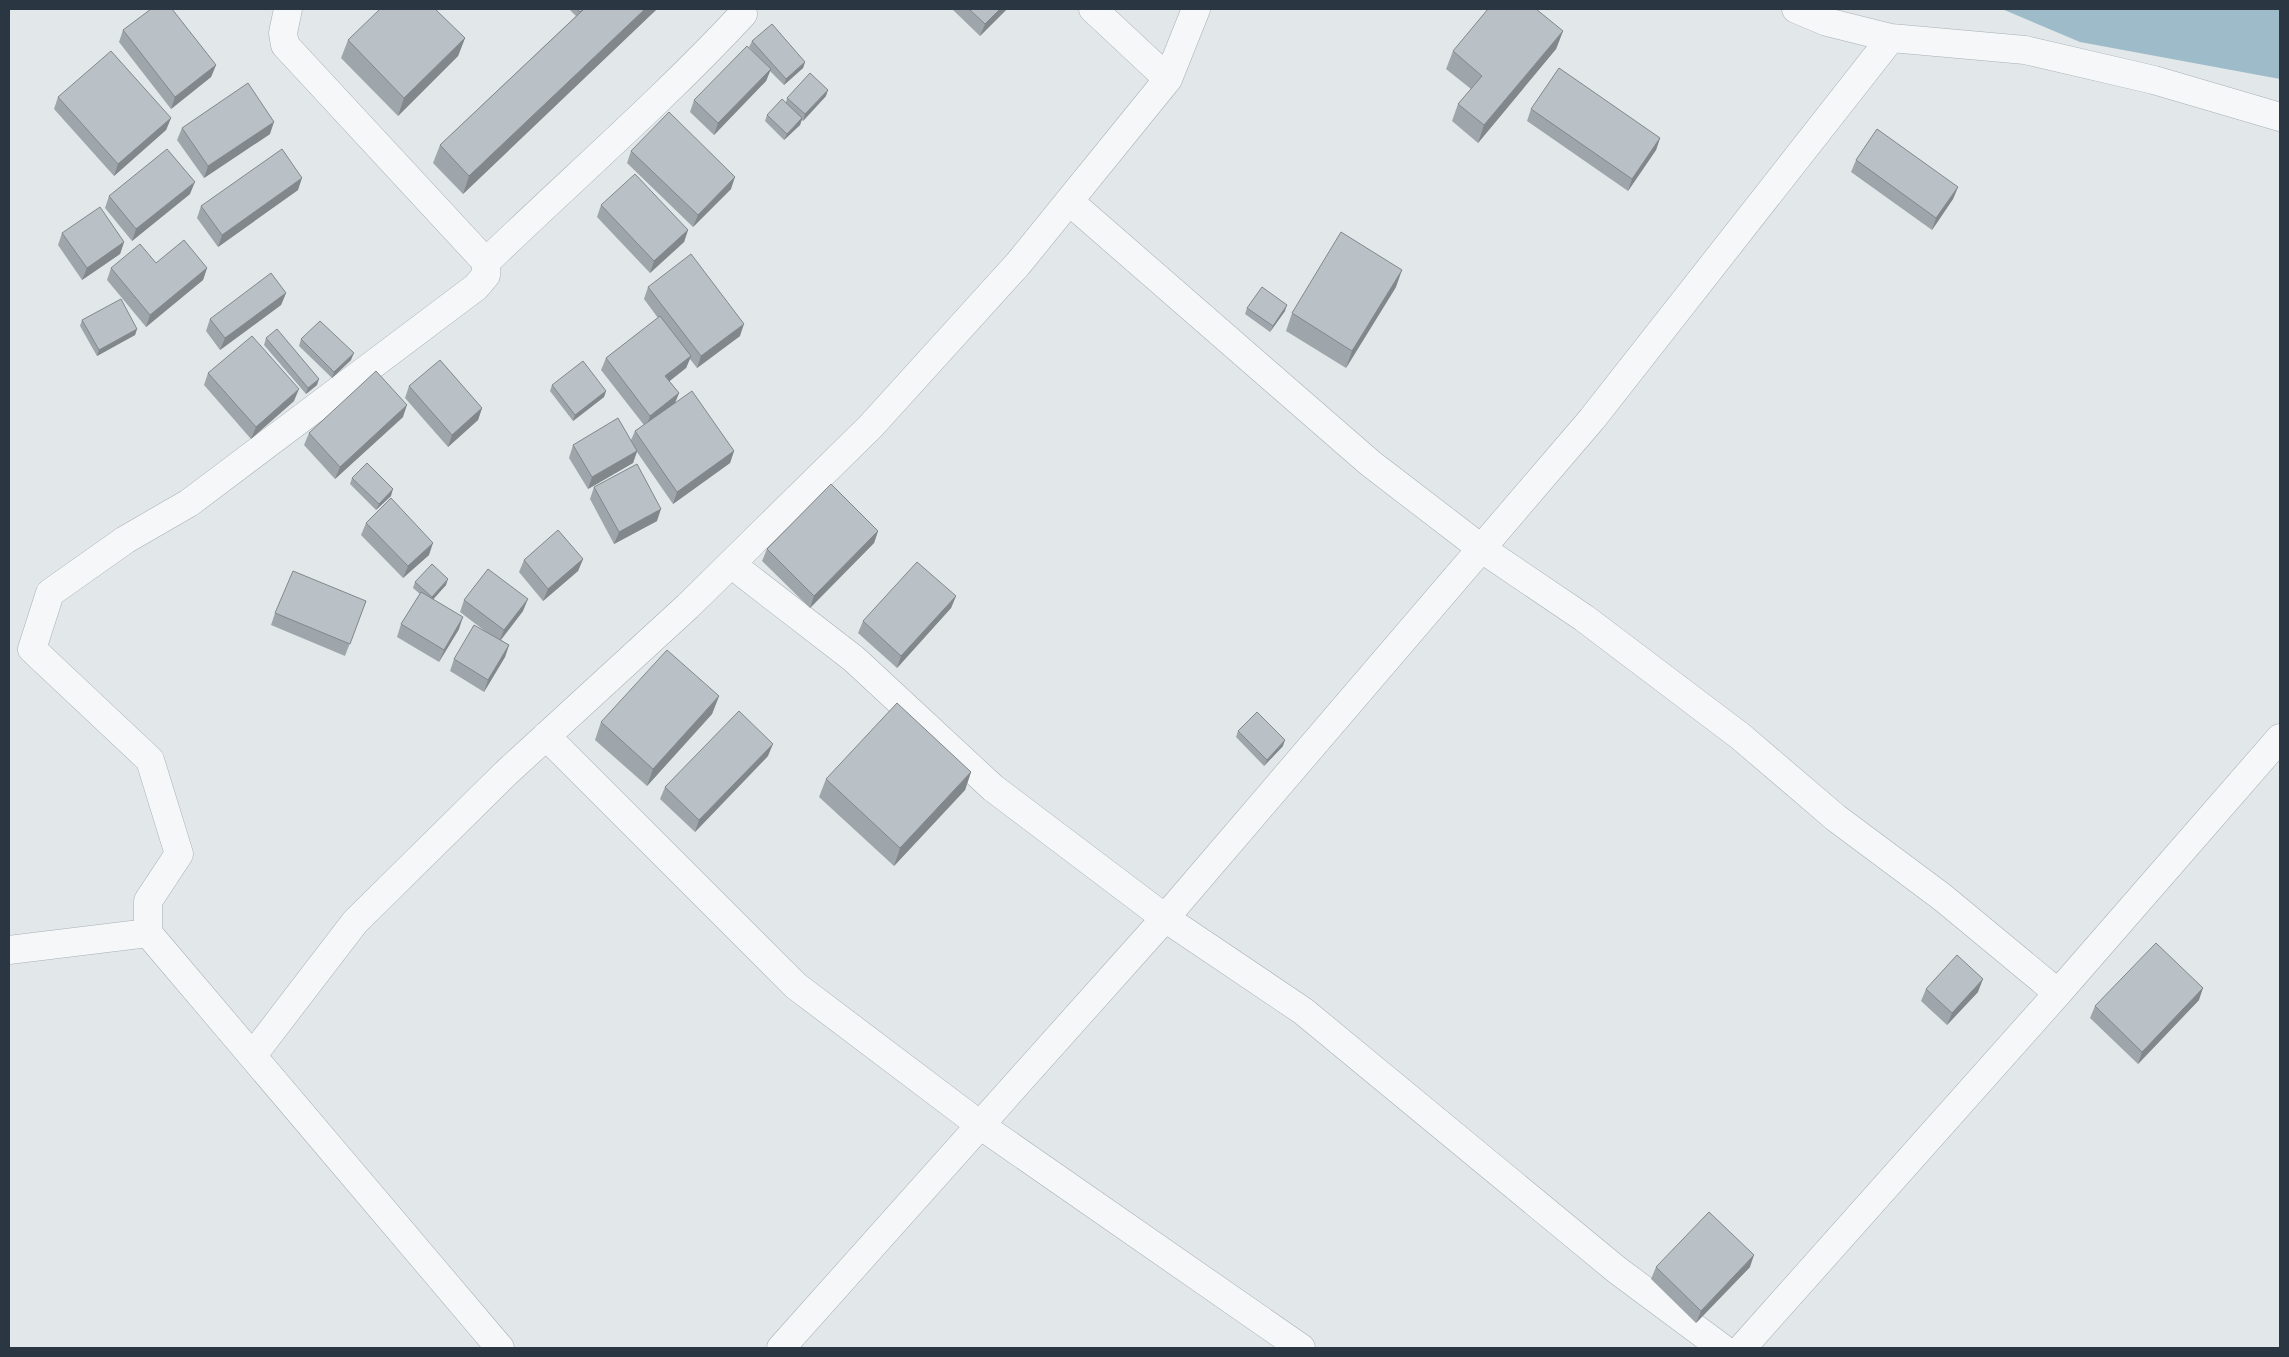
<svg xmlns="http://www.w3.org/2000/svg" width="2289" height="1357" font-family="Lato,sans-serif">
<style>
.water{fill:#9ebbc9}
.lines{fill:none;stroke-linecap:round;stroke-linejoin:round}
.street-casing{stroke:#a7afb4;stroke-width:29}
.street{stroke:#f5f7f8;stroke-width:28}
.wall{fill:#9fa6ab}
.shaded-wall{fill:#82878b}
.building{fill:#b9c1c7;stroke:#82878b}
</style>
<rect width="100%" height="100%" fill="#e2e7ea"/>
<!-- water -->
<path class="water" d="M2002,9H2280V79L2080,42Z"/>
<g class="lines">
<defs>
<path id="street" d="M288,9L283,33L285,45L486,262V275L476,287L189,503L125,540L50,593L32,649L150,760L179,854L148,901V933L500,1348
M1093,9L1168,79
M1796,9L1827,22L1891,38L2025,50L2154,80L2280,117
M1069,201L1370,463L1482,549L1584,618L1740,736L1836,818L1942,897L2058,993
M486,262C572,179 662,101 743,14
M731,564L854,659L993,788L1165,918L1303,1011L1617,1270L1722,1348
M546,736L796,986L980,1125L1301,1348
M9,950L148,933
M253,1055L355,922L506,773L688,606L871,426L1018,264L1168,79L1196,9
M781,1348L1165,918L1592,419L1891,38
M1742,1348L2058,993L2280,738"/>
</defs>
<!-- street casing -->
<use href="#street" class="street-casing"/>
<!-- street -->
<use href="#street" class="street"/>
</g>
<!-- wall -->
<path class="wall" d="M569,9H657L463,194L433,163L440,145L576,16Z
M952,9H1007L980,36Z
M123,30L216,65L211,77L171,109L119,42Z
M1563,31L1556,49L1478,143L1452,121L1458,104L1471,89L1446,69L1453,51Z
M465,38L458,56L398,116L341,58L348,40Z
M752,41L805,62L803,68L784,85L770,71L766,81L714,135L690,112L694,100L757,56L749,47Z
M826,96L803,121L802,120L800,125L784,140L765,121L767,115L786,102L787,98Z
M58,97L171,118L166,130L114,176L54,109Z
M1531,109L1660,138L1656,150L1628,191L1527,121Z
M182,128L270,134L204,178L177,140Z
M631,151L731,189L693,227L627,163Z
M1856,160L1958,187L1953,199L1932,230L1851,172Z
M298,190L218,247L197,218L201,206Z
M190,194L132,241L105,208L109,196Z
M601,205L688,230L684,242L650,273L597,217Z
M62,233L124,242L120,254L82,280L58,245Z
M156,263L207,268L203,280L146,327L107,280L111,268Z
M648,287L740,336L697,368L690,359L686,368L669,381L679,393L675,403L734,451L730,463L673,504L637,452L633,463L588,489L569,458L573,445L631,440L635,431L644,425L601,370L606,358L658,318L644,299Z
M1396,287L1346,368L1286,331L1292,313Z
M286,293L281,305L220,350L206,331L210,319Z
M1247,308L1285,311L1270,332L1245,314Z
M82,320L137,329L135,335L97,356L80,326Z
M266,338L317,385L306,394L264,345Z
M301,339L351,360L332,378L299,346Z
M208,373L294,401L251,439L204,385Z
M552,385L606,391L604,397L573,421L550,391Z
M409,386L482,408L478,420L448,447L405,398Z
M403,417L335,479L304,445L309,433Z
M352,478L391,496L376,510L350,484Z
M594,487L657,521L614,544L590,499Z
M366,523L429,555L403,578L361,535Z
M878,531L874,543L810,608L762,561L767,549Z
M583,559L578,571L543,601L519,572L524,560Z
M415,582L446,585L433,599L459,629L439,662L397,637L401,624L420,594L413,588Z
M956,596L951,608L897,668L858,633L863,621Z
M464,600L523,611L501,640L509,645L505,657L484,692L450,671L454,659L485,631L460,612Z
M366,601L345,656L271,625L275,613Z
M719,696L712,714L647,786L595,740L601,722Z
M1238,731L1283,746L1264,766L1236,737Z
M768,756L695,832L660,799L665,787Z
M971,772L965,790L894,866L819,797L826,779Z
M1926,989L1978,992L1947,1025L1921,1001Z
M2199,1000L2138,1064L2090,1018L2095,1006Z
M1656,1267H1750L1696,1323L1651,1279Z"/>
<!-- shaded-wall -->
<path class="shaded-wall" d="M645,9H657L463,194L469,176Z
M1000,9H1007L980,36L985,24Z
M1563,31L1556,49L1478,143L1484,125Z
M465,38L458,56L398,116L404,98Z
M805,62L803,68L784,85L786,79Z
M216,65L211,77L171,109L175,97Z
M771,69L766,81L714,135L718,123Z
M828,90L826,96L803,121L805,114Z
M171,118L166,130L114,176L118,164Z
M802,118L800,125L784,140L787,134Z
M274,122L270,134L204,178L208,166Z
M1660,138L1656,150L1628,191L1632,179Z
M735,177L731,189L693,227L698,215Z
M302,178L298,190L218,247L222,235Z
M195,182L190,194L132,241L136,229Z
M1958,187L1953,199L1932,230L1936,218Z
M688,230L684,242L650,273L654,261Z
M124,242L120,254L82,280L87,268Z
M207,268L203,280L146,327L150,315Z
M1402,270L1396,287L1346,368L1352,351Z
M286,293L281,305L220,350L225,338Z
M1287,305L1285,311L1270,332L1273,326Z
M744,324L740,336L697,368L701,356Z
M137,329L135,335L97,356L99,350Z
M354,353L351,360L332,378L334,372Z
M691,356L686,368L661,388L665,376Z
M319,379L317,385L306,394L308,388Z
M299,389L294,401L251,439L256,427Z
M606,391L604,397L573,421L575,415Z
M679,393L674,405L646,428L650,416Z
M407,405L403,417L335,479L340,467Z
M482,408L478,420L448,447L452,435Z
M637,451L633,463L588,489L592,477Z
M734,451L730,463L673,504L677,492Z
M393,489L391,496L376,510L379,504Z
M661,509L657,521L614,544L619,532Z
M878,531L874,543L810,608L814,596Z
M433,543L429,555L403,578L408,566Z
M583,559L578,571L543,601L548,589Z
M448,579L446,585L430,603L432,597Z
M956,596L951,608L897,668L901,656Z
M528,599L523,611L499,642L504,630Z
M463,617L459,629L439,662L444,650Z
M509,645L505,657L484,692L488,680Z
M719,696L712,714L647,786L653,769Z
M1285,740L1283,746L1264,766L1267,760Z
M773,744L768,756L695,832L699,820Z
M971,772L965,790L894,866L900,848Z
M1983,979L1978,992L1947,1025L1952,1013Z
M2203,988L2199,1000L2138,1064L2142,1052Z
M1754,1255L1750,1267L1696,1323L1701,1311Z"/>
<!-- building -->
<path class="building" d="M151,9H172L216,65L175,97L123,30Z
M380,9H435L465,38L404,98L348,40Z
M577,9H584L580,12Z
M584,9H645L469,176L440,145Z
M969,9H1000L985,24Z
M1488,9H1536L1563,31L1484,125L1458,104L1482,76L1453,51Z
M772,24L805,62L786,79L752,41Z
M747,46L771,69L718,123L694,100Z
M111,51L171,118L118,164L58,97Z
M1559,68L1660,138L1632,179L1531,109Z
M810,73L828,90L805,114L787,98Z
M248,83L274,122L208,166L182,128Z
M782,99L802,118L787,134L767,115Z
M669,112L735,177L698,215L631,151Z
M1877,129L1958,187L1936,218L1856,160Z
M167,149L195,182L136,229L109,196Z
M282,149L302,178L222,235L201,206Z
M635,174L688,230L654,261L601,205Z
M100,207L124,242L87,268L62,233Z
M1341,232L1402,270L1352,351L1292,313Z
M184,240L207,268L150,315L111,268L140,244L156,263Z
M691,254L744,324L701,356L648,287Z
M271,273L286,293L225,338L210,319Z
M1262,287L1287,305L1273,326L1247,308Z
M121,299L137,329L99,350L82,320Z
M660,316L691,356L665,376L679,393L650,416L606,358Z
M320,321L354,353L334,372L301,339Z
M277,329L319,379L308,388L266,338Z
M252,336L299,389L256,427L208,373Z
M440,360L482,408L452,435L409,386Z
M583,361L606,391L575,415L552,385Z
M376,371L407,405L340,467L309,433Z
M692,391L734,451L677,492L635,431Z
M618,418L637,451L592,477L573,445Z
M367,463L393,489L379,504L352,478Z
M637,464L661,509L619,532L594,487Z
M831,484L878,531L814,596L767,549Z
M391,498L433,543L408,566L366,523Z
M558,530L583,559L548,589L524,560Z
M917,562L956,596L901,656L863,621Z
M432,564L448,579L432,597L415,582Z
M488,569L528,599L504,630L464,600Z
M293,571L366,601L350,644L275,613Z
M421,592L463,617L444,650L401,624Z
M474,625L509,645L488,680L454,659Z
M667,650L719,696L653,769L601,722Z
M897,703L971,772L900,848L826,779Z
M739,711L773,744L699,820L665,787Z
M1257,712L1285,740L1267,760L1238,731Z
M2156,943L2203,988L2142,1052L2095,1006Z
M1957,955L1983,979L1952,1013L1926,989Z
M1709,1212L1754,1255L1701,1311L1656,1267Z"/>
<!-- border -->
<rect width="2289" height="1357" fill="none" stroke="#2a3742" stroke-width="20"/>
</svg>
